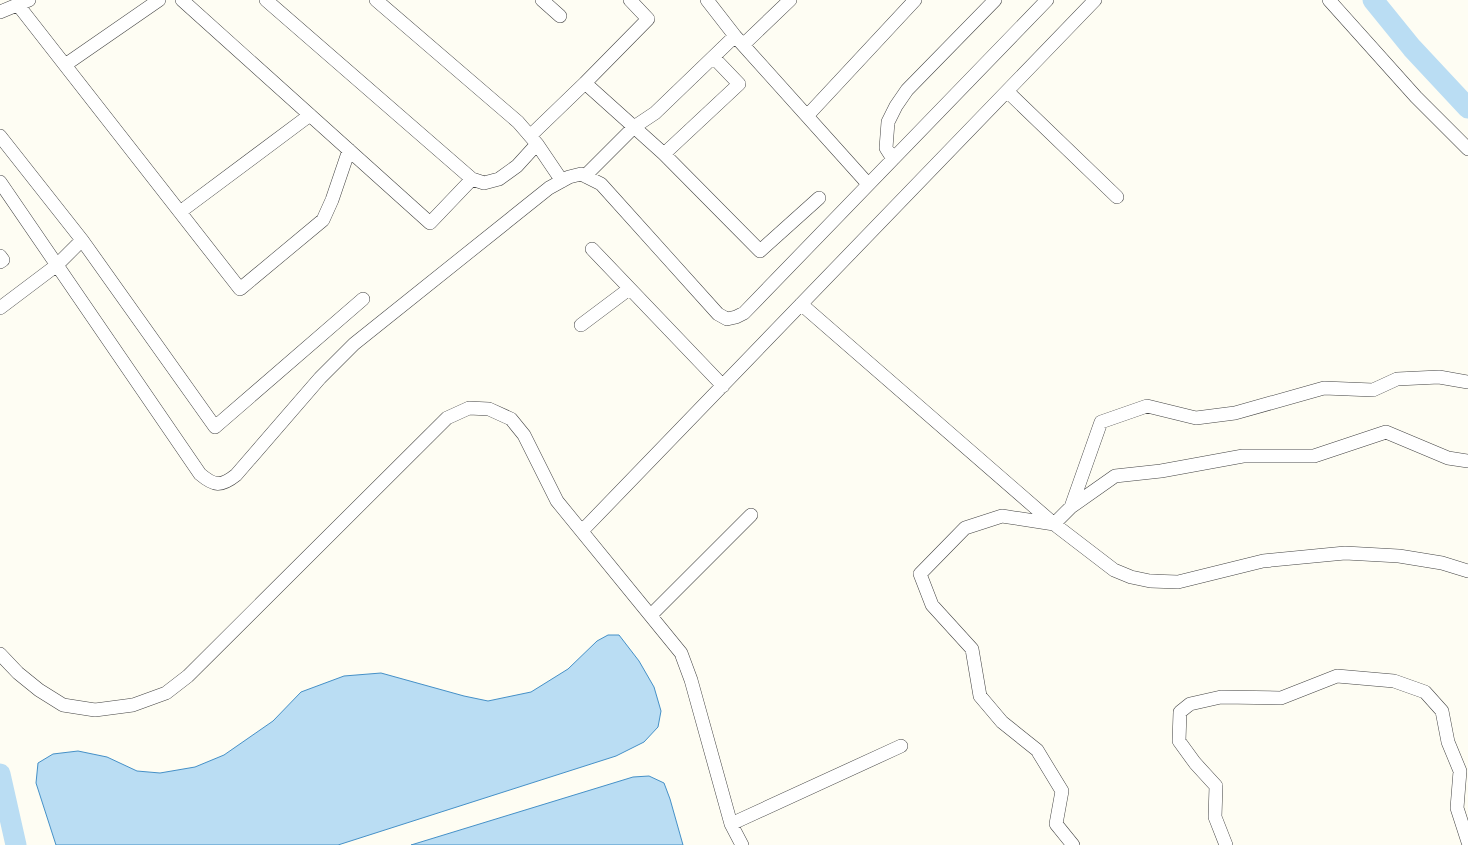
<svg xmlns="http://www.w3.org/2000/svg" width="1468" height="845" font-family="Spectral,serif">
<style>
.water{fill:#baddf3;stroke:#4590c7}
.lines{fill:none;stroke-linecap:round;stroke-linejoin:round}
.river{stroke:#baddf3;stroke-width:21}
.minor-casing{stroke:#434343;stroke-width:14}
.minor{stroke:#fff;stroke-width:13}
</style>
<rect width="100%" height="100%" fill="#fefdf3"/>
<!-- water -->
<path class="water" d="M608,635H619L639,661L654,687L661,711L658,727L644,742L616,756L338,845H56L36,783L38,763L53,754L78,751L107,757L137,771L160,773L195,767L224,755L273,721L301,692L344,676L381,673L464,696L488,701L531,692L568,669L597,641Z
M649,776L664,783L670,799L683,845H411L633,777Z"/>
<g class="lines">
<!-- river -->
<path class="river" d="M1373,0L1412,48L1468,108
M0,774L16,845"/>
<defs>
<path id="minor" d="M182,0L430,223L472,179
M266,0L472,179L484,183L499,179L517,166L537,144
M376,0L518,122L537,144L562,181
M542,0L560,16
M707,0L735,36L868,184
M1329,0L1416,97L1468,149
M18,5L240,289L323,220L332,200L349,150
M0,12L29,0
M743,45L790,0
M65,65L159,0
M585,83L634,127L655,113L735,36
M1007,91L1117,197
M807,116L915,0
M0,136L82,240L215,427L363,299
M530,136L585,83L648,19L630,0
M664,154L739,84L717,61
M893,159L886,148L888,122L896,106L907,90L995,0
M585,176L634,127L664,154L760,251L819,198
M0,182L200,474C214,486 221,487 236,475L320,378L354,344L549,188L569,177L581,174L601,184L718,314L727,319L736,317L744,313L1047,0
M180,212L310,115
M592,249L723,386
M0,256L3,260L0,262
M801,304L1054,524L1114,570L1131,577L1150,581L1178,582L1263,561L1345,553L1399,556L1442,563L1468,571
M0,308L57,265L82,240
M581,325L629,289
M1071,507L1101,422L1147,406L1196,418L1235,413L1324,388L1373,390L1397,379L1439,377L1468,382
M582,531L1095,0
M651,615L751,515
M0,654L18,673L39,690L63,705L95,710L133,705L166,693L188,676L447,418L469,408L489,409L511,419L524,435L557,501L681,653L691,680L731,824L742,845
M731,824L901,746
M1073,845L1056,824L1062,791L1037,750L1002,722L980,696L972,649L932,605L920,574L965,528L1002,516L1054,524L1071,507L1115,476L1161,471L1243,456H1314L1386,432L1448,458L1468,461
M1226,845L1215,817L1216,786L1195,763L1179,741L1180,712L1190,704L1221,697L1281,698L1337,676L1394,681L1425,692L1442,711L1448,742L1460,771L1457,808L1468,842"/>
</defs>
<!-- minor casing -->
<use href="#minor" class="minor-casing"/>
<!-- minor -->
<use href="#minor" class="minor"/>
</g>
</svg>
